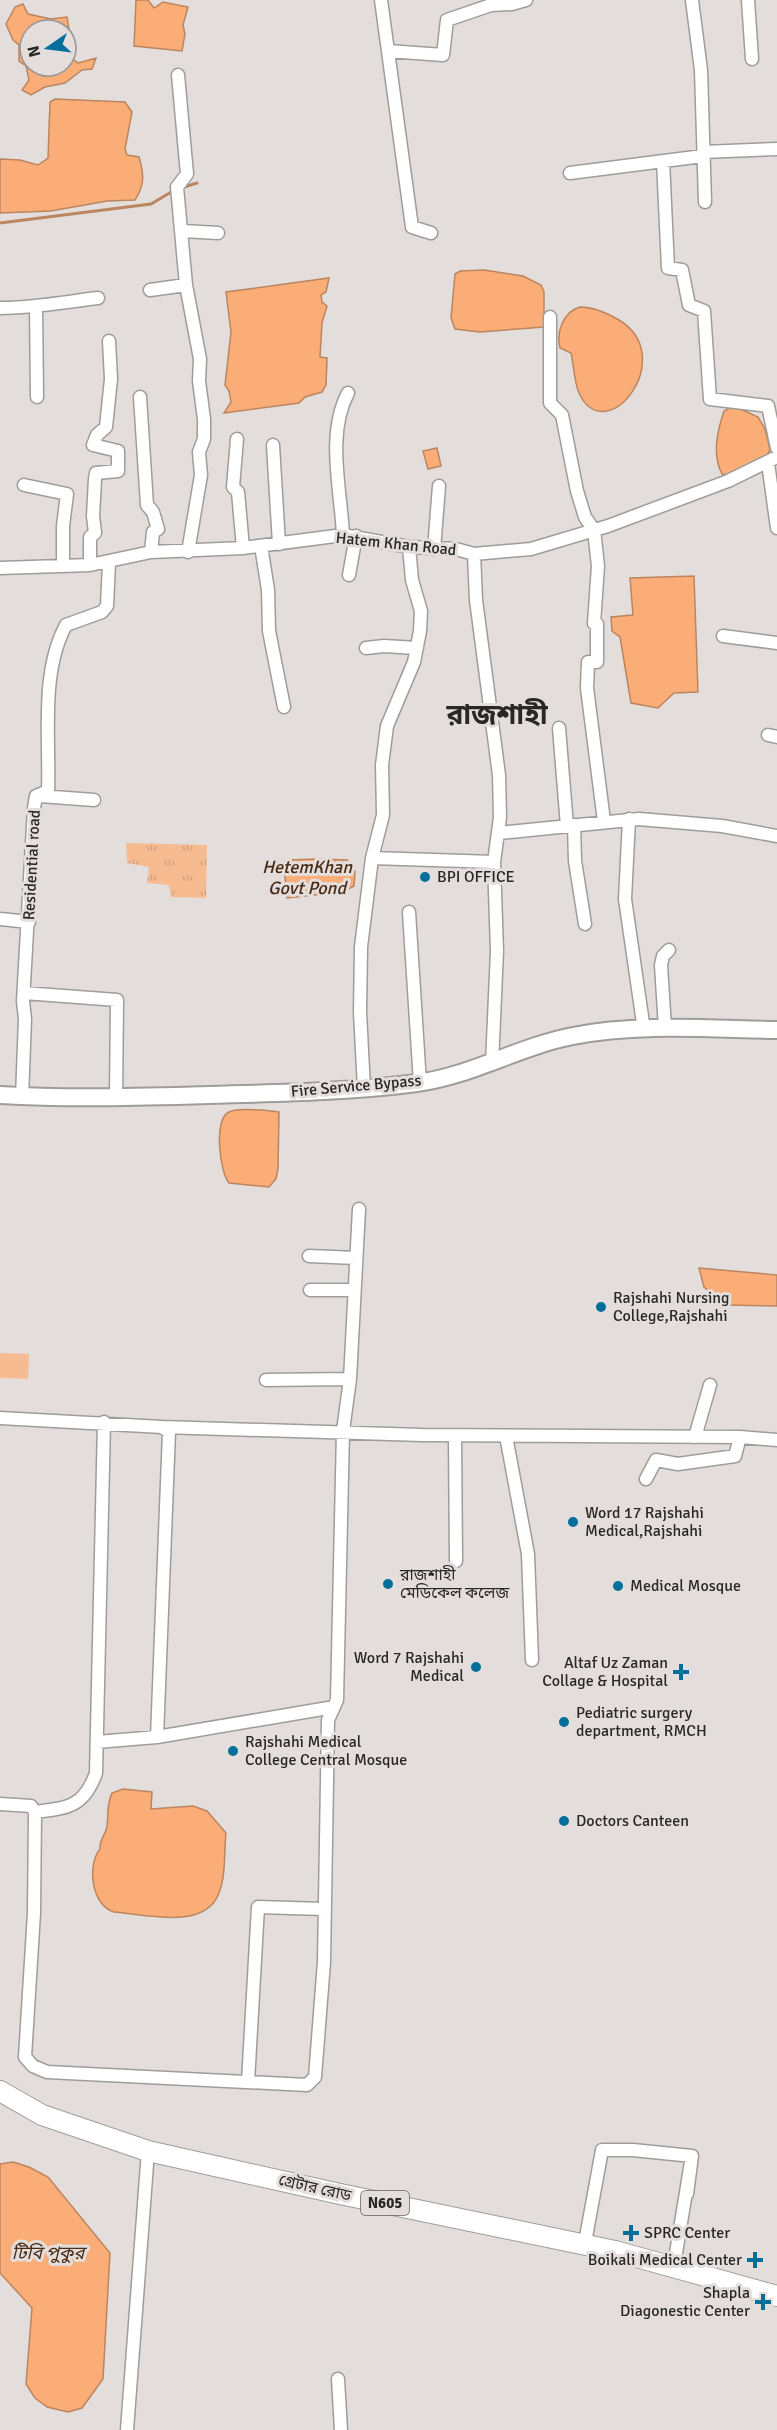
<svg xmlns="http://www.w3.org/2000/svg" width="777" height="2430" font-family="Signika,'Noto Sans Bengali',sans-serif">
<style>
.grass{fill:url(#grass-tufts)}
.pitch{fill:#f7bb92}
.water{fill:#faad77;stroke:#bb855f;stroke-width:1.5;fill-rule:evenodd}
.lines{fill:none;stroke-linecap:round;stroke-linejoin:round}
.stream{stroke:#bb855f;stroke-width:3}
.minor-casing{stroke:#a09c99;stroke-width:15}
.secondary-casing{stroke:#a09c99;stroke-width:20}
.trunk-casing{stroke:#a09c99;stroke-width:22}
.minor{stroke:#fff;stroke-width:12}
.secondary{stroke:#fff;stroke-width:16}
.trunk{stroke:#fff;stroke-width:20}
.poi-dot{fill:#026f9b;stroke:#e3dedc;stroke-width:2}
.labels{text-anchor:middle;dominant-baseline:central;stroke-width:6;stroke-linejoin:round;paint-order:stroke}
.shield{fill:#e3dedc;stroke:#615f5d;stroke-width:1.5}
.shield-label{font-size:15px;font-weight:bold;fill:#292827}
.street-label{font-size:16px;fill:#292827;stroke:#e3dedc}
.poi-label{font-size:16px;fill:#292827;stroke:#e3dedc;text-anchor:start}
.water-label{font-size:18px;font-style:italic;fill:#4a2b14;stroke:#e3dedc}
.town-label{font-size:28px;font-weight:bold;fill:#292827;stroke:#e3dedc}
</style>
<defs>
<pattern id="grass-tufts" width="24" height="20" patternUnits="userSpaceOnUse" patternTransform="scale(1.5)"><rect width="24" height="20" fill="#f7bb92"/><path d="M3 7l-1-3M5 7V3M7 7l1-3M15 17l-1-3M17 17v-4M19 17l1-3" fill="none" stroke="#d4a17e"/></pattern>
</defs>
<rect width="100%" height="100%" fill="#e3dedc"/>
<!-- grass -->
<path class="grass" d="M126,843L207,845L206,898L171,897L169,885L147,883L149,867L127,863Z"/>
<!-- pitch -->
<path class="pitch" d="M0,1353L29,1354L28,1379L0,1378Z"/>
<!-- water -->
<path class="water" d="M136,0H148L154,8L163,2L188,7L183,25L185,34L182,51L134,46Z
M23,4L28,14L51,19L67,17L72,48L69,56L78,63L96,58L92,69L82,70L65,83L45,87L31,95L22,90L29,80L26,66L19,61V45L13,40L6,24L15,7ZM30,30H66V66H30Z
M55,99L125,102L132,112L125,149L127,155L139,157C144,174 145,185 135,200L107,201L51,211L0,213V159L20,160L38,165L48,158L50,102Z
M484,270L523,276L541,285L544,292V327L480,332L455,329L451,318L455,274L460,271Z
M329,278L326,292L321,295L322,302L327,306L322,323L320,357L327,358L326,385L322,392L305,397L299,403L224,413L231,402L229,391L225,385L231,332L226,292Z
M580,307C594,307 607,313 619,320C680,357 606,451 579,393C574,381 574,366 571,353L560,348C556,332 563,312 580,307Z
M734,406L758,417L765,429L770,449L765,461L733,476L722,474C712,455 717,432 724,411Z
M437,448L441,466L428,469L423,451Z
M694,576L698,692L674,693L658,708L631,703L620,637L612,631L611,617L633,615L630,578Z
M317,859L347,860L355,871L354,886L343,892L287,898L284,867L289,860Z
M262,1110L279,1112L278,1169L276,1179L269,1187L229,1183C220,1173 213,1119 229,1112C237,1108 252,1110 262,1110Z
M699,1268L777,1275V1306L727,1305L704,1287Z
M123,1789L152,1792L151,1809L193,1806L207,1811L226,1833C224,1852 226,1876 219,1893C205,1931 145,1914 114,1912C91,1905 87,1865 100,1849C99,1839 106,1835 107,1826C109,1812 106,1807 112,1793Z
M13,2162L29,2167L48,2177L110,2253L103,2379L82,2408L68,2412L47,2407L35,2398L26,2384L32,2308L0,2273V2164Z"/>
<g class="lines">
<!-- stream -->
<path class="stream" d="M181,188L197,183
M0,223L151,204L173,191"/>
<defs>
<path id="minor" d="M381,0L412,227L431,233
M692,0L701,70L705,202
M748,0L752,59
M388,51L443,55L447,20L491,5L512,4L526,0
M178,75L187,174L177,187L186,285L200,359L199,381L204,419V439L199,452L201,475L188,552
M703,152L777,149
M663,161L668,268L682,270L689,305L704,311L710,399L768,406L777,448
M570,173L703,156
M183,231L218,233
M150,290L186,285
M0,308C33,308 65,302 98,298
M36,308L37,397
M550,317V403L562,415L577,491L585,517L594,530L598,566L594,623L597,624V662H588L587,688L604,821
M140,397L147,505L153,512L158,529L153,532L151,552
M237,439L233,487L238,492L243,548
M273,445L279,544
M768,463L777,528
M24,485L67,494L63,526V566
M343,535C341,490 326,434 348,393
M261,546L268,590L269,631L284,707
M434,549L439,486
M474,554L476,600L499,775L500,817L494,862L497,951L492,1064
M90,565V537L95,533L93,516L95,479L96,473L118,471V451L93,445L97,435L106,427L111,379L109,341
M0,568L90,565L151,552L243,548L343,535L409,547L456,549L474,554L531,549L608,526L728,481L777,457
M349,575L356,536
M723,636L777,643
M366,648L384,646L417,648
M559,728L567,826
M768,735L777,737
M40,796L94,800
M629,819L625,899L644,1030
M574,825L575,861L585,924
M499,833L639,819L722,826L777,836
M372,858L494,862
M409,912L420,1083
M0,919L29,922
M24,993L117,1000L116,1097
M665,1028L661,965L663,956L669,950
M364,1089L360,1012L361,947L372,858L383,815L382,765L387,726L414,662L420,631L421,611L412,580L409,547
M22,1097L25,1019L23,1001L34,808L36,796L48,791C50,738 40,673 66,625L102,612L107,606L109,563
M309,1256L356,1258
M310,1290H354
M266,1380L350,1379
M0,1418L162,1427L422,1435L740,1437L777,1440
M455,1436L456,1561
M506,1436L528,1554L532,1660
M695,1437L710,1385
M646,1479L656,1460L678,1464L735,1456L740,1437
M157,1737L169,1432L162,1427
M97,1742L157,1737L334,1707
M0,1804L31,1806L35,1812L34,1913L25,2057L33,2066L47,2072L307,2085L315,2077L324,1962L328,1720L337,1700L343,1431L350,1379L359,1209
M35,1812C68,1808 84,1807 96,1773L104,1422
M248,2082L258,1907L324,1909
M586,2237L602,2150H633L692,2156
M675,2259L692,2156L687,2194
M338,2379L341,2430
M127,2430L148,2151"/>
<path id="secondary" d="M0,1095C69,1099 139,1097 209,1095C278,1093 348,1092 417,1083C471,1076 520,1046 573,1036C638,1023 711,1029 777,1030"/>
<path id="trunk" d="M0,2091L42,2115L148,2151L340,2194L615,2251L777,2296"/>
</defs>
<!-- minor casing -->
<use href="#minor" class="minor-casing"/>
<!-- secondary casing -->
<use href="#secondary" class="secondary-casing"/>
<!-- trunk casing -->
<use href="#trunk" class="trunk-casing"/>
<!-- minor -->
<use href="#minor" class="minor"/>
<!-- secondary -->
<use href="#secondary" class="secondary"/>
<!-- trunk -->
<use href="#trunk" class="trunk"/>
</g>
<!-- markers -->
<g class="poi-dot">
<circle cx="425" cy="877" r="6"/>
<circle cx="601" cy="1307" r="6"/>
<circle cx="573" cy="1522" r="6"/>
<circle cx="388" cy="1584" r="6"/>
<circle cx="618" cy="1586" r="6"/>
<circle cx="476" cy="1667" r="6"/>
<path d="M678 1663h6v6h6v6h-6v6h-6v-6h-6v-6h6z"/>
<circle cx="564" cy="1722" r="6"/>
<circle cx="233" cy="1751" r="6"/>
<circle cx="564" cy="1821" r="6"/>
<path d="M628 2224h6v6h6v6h-6v6h-6v-6h-6v-6h6z"/>
<path d="M752 2251h6v6h6v6h-6v6h-6v-6h-6v-6h6z"/>
<path d="M760 2293h6v6h6v6h-6v6h-6v-6h-6v-6h6z"/>
</g>
<g class="labels">
<!-- shield labels -->
<rect class="shield" x="361" y="2191" width="48" height="24" rx="4.5"/>
<g class="shield-label">
<text x="385" y="2203">N605</text>
</g>
<!-- street labels -->
<g class="street-label">
<text transform="translate(396 544) rotate(6)">Hatem Khan Road</text>
<text transform="translate(32 865) rotate(-87)">Residential road</text>
<text transform="translate(356 1086) rotate(-5)">Fire Service Bypass</text>
<text transform="translate(315 2188) rotate(13)">গ্রেটার রোড</text>
</g>
<!-- poi labels -->
<g class="poi-label">
<text x="437" y="877">BPI OFFICE</text>
<text x="613" y="1298">Rajshahi Nursing<tspan x="613" dy="18">College,Rajshahi</tspan></text>
<text x="585" y="1513">Word 17 Rajshahi<tspan x="585" dy="18">Medical,Rajshahi</tspan></text>
<text x="400" y="1575">রাজশাহী<tspan x="400" dy="18">মেডিকেল কলেজ</tspan></text>
<text x="630" y="1586">Medical Mosque</text>
<text x="464" y="1658" text-anchor="end">Word 7 Rajshahi<tspan x="464" dy="18">Medical</tspan></text>
<text x="668" y="1663" text-anchor="end">Altaf Uz Zaman<tspan x="668" dy="18">Collage &amp; Hospital</tspan></text>
<text x="576" y="1713">Pediatric surgery<tspan x="576" dy="18">department, RMCH</tspan></text>
<text x="245" y="1742">Rajshahi Medical<tspan x="245" dy="18">College Central Mosque</tspan></text>
<text x="576" y="1821">Doctors Canteen</text>
<text x="644" y="2233">SPRC Center</text>
<text x="742" y="2260" text-anchor="end">Boikali Medical Center</text>
<text x="750" y="2293" text-anchor="end">Shapla<tspan x="750" dy="18">Diagonestic Center</tspan></text>
</g>
<!-- water labels -->
<g class="water-label">
<text x="307" y="867">HetemKhan<tspan x="307" dy="21">Govt Pond</tspan></text>
<text x="48" y="2253">টিবি পুকুর</text>
</g>
<!-- town labels -->
<g class="town-label">
<text x="497" y="715">রাজশাহী</text>
</g>
</g>
<!-- north arrow -->
<g transform="translate(48 48) rotate(256)"><circle r="28" fill="#e3dedc" stroke="#999594" stroke-width="1.5"/>
<path d="M0-4.5L10 22L0 15L-10 22Z" fill="#026f9b"/>
<text y="-9" font-size="16" font-weight="bold" text-anchor="middle" fill="#292827">N</text>
</g>
</svg>
